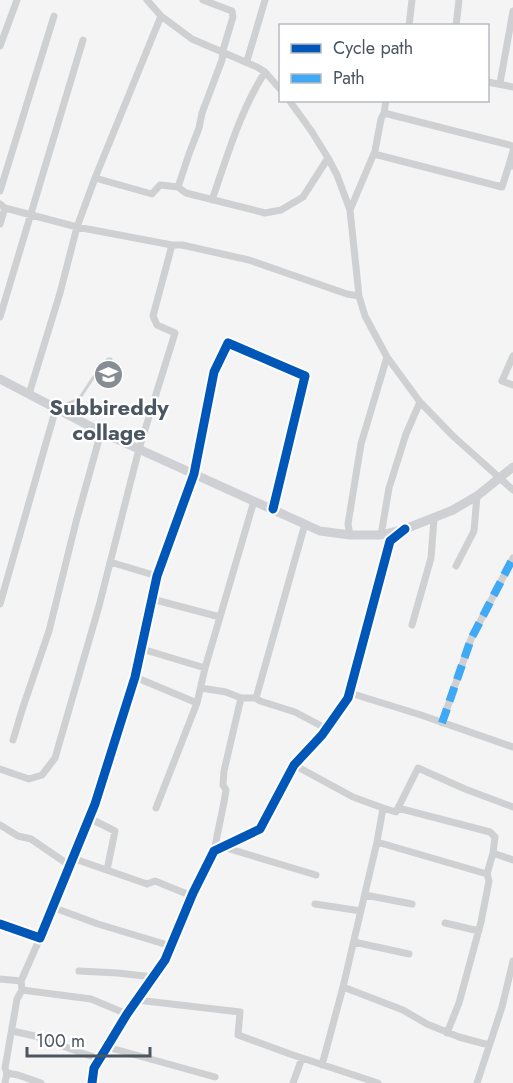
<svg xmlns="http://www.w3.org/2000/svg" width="513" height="1083" font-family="Jost,sans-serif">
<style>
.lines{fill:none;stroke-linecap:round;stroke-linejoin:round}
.lane{stroke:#ced0d2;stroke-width:3}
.street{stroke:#ced0d2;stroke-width:7}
.secondary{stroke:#ced0d4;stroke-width:9}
.quiet{stroke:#3fa9f5;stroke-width:8;stroke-dasharray:15 8;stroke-linecap:butt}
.cycleway-casing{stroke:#fff;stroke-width:13}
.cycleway{stroke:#0057b8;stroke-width:9}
.labels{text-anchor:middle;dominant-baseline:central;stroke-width:4.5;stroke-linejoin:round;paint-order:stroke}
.poi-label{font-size:22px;font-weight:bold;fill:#4a5661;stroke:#fff}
</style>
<rect width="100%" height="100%" fill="#f4f4f4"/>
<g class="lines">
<!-- lane -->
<path class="lane" d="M65,410L67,404L79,399L97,372L108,359H111"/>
<!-- street -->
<path class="street" d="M147,0L161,16L192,39L257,67L265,72L280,89
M409,26L412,0
M456,26L459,0
M0,46L17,0
M247,61L265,0
M488,82L513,87
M500,83L513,11
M289,100L312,132L328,158L337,175L350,210L359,296L365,316L387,357L420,402L453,436L513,490
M384,113L513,146
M513,151L509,165L513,166
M374,154L502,187L509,165
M95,178L152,194L160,185L178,187L186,193L265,213L281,210L303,197L328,158
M178,187L189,154L199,128L202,113L222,60L223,50L233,17L232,11L203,0
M0,191L54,16
M212,200C227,157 240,111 265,72
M0,204L5,208L0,224
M5,208L77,227L172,245H182L249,260L347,294L359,296
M350,210L375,151L381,119L384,113L386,100
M0,317L83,40
M513,356L502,381L513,385
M29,394L60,293L77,227L95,178L161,16
M350,535L348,524L361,444L387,357
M381,535L389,488L406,434L420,402
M110,562L157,576
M456,566L474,531L477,496
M152,599L220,617
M0,604L56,408
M412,625L431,558L434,519
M142,649L205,668
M135,677L197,703
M201,688L226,692L241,698H256L260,701L295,712L327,729
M350,693L421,715L513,747
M256,698L305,524
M442,723L471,639L513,558
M13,740L23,707L49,631L76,522L101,432
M294,765L353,797L383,808
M0,769L29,779L42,775L55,758L99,606L139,449L175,333L157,325L153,316L172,245
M156,808L197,703L205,668L254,501
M398,808L490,832L495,837L493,853
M89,818L115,831L107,870
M0,825L18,836L31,839L69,865
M377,842L383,808L396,812L418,768L465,789L513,807
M223,847L316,875
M214,851L224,802L226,790L223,785L224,771L241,698
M72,858L147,884L155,881L192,896
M365,895L412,904
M315,904L361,911
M52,907L98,924L171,946
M445,923L479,931
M0,924L40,938L95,804L135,677L157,576L194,474L214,372L228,343L305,376L273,509
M354,942L409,954
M79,971L118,973L153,977
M0,979L21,981
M22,990L91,999L127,1014
M137,1000L240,1012L238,1035L290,1054L378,1083
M12,1031L35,1036L99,1059
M447,1033L459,1003L481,922L489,881L487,874
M489,1045L459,1037L427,1024L403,1010L343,987L377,842L487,874L493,853L513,860
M107,1047L215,1077
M322,1065L343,987
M7,1073L18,1075L41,1083
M5,1083L7,1073L5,1068L17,999L22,990L21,981L40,938
M92,1083L94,1068L107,1047L127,1014L165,960L193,893L214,851L260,829L294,765L322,735L348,698L390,541L402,531
M293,1083L302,1058
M477,1083L502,1007L513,961"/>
<!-- secondary -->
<path class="secondary" d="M0,379L101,432L320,531L350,535H381L405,529L453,510L477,496L513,467"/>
<!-- quiet -->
<path class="quiet" d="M442,723L471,639L513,558"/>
<defs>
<path id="cycleway" d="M0,924L40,938L95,804L135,677L157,576L194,474L214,372L228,343L305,376L273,509
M92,1083L94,1068L107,1047L127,1014L165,960L193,893L214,851L260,829L294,765L322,735L348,698L390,541L405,529"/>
</defs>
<!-- cycleway casing -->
<use href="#cycleway" class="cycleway-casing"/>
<!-- cycleway -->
<use href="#cycleway" class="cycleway"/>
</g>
<!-- icons -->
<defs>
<symbol id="university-disc" viewBox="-11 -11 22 22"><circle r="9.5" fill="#868d94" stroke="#fff"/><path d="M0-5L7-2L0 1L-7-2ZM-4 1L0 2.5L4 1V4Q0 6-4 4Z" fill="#fff"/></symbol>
</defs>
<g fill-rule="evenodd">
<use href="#university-disc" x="92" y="358" width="33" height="33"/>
</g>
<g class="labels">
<!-- poi labels -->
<g class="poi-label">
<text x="109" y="407">Subbireddy<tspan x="109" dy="25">collage</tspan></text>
</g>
</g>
<!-- legend -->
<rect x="279" y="24" width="210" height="78" fill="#ffffff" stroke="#b7bbc0" stroke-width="1.5"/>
<rect x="291" y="44" width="30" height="9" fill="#0057b8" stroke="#b7bbc0" stroke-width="1.5"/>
<text x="333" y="54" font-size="18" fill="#4a5661">Cycle path</text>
<rect x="291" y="74" width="30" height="9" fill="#3fa9f5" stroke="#b7bbc0" stroke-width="1.5"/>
<text x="333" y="84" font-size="18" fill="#4a5661">Path</text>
<!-- scale -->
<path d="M27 1047v9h123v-9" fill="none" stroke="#4a5661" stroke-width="3"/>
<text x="36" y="1047" font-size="18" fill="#4a5661" stroke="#ffffff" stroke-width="4.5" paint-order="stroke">100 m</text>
</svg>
